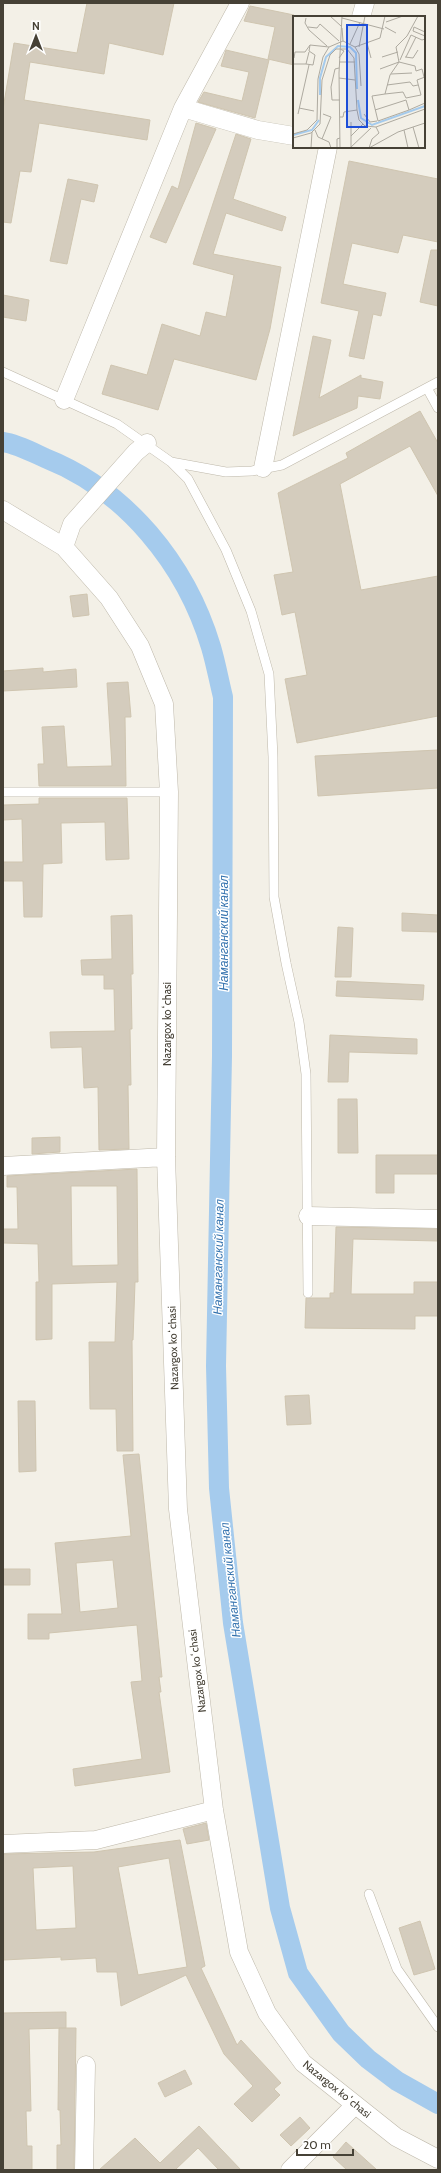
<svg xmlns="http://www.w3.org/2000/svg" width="441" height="2173" font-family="Cabin,sans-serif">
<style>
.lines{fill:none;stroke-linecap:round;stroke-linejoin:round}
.canal{stroke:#a5cbed;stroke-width:20}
.building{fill:#d4ccbd;stroke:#cfc5b0;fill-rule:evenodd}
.service-casing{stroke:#beb8aa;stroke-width:10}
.minor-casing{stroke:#beb8aa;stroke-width:19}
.service{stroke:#fff;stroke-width:9}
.minor{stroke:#fff;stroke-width:18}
.labels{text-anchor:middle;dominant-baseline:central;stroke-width:3;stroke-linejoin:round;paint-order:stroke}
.street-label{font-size:11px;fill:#464136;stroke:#fff}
.water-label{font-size:12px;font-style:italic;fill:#3372ae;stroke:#fff}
.inset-river{fill:none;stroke:#a5cbed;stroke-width:2}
.inset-road{fill:none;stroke:#aeaaa0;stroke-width:1}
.view{fill:#1d4ed8;fill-opacity:0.15;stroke:#1d4ed8;stroke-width:2}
.inset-edge{fill:none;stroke:#464136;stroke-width:2}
</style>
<rect width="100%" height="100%" fill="#f3f0e7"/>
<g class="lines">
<!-- canal -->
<path class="canal" d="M3,442C17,444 32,452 45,458C126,490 186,564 211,647C216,664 219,681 223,697L222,1056L216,1366L219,1488L233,1623L280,1908L298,1973L341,2033L368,2059L397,2081L438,2104"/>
</g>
<!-- building -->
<path class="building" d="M87,3H174L163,55L109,43L104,74L30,62L24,100L150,120L147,140L39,123L31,172L20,171L11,223L3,222V109L14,43L77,53Z
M250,6L294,15V65L268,59L275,27L244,21Z
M226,50L269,60L255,118L198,102L204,92L242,101L249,72L221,66Z
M196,123L216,129L166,243L150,237L172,186L178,189Z
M236,134L251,139L233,199L286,217L282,231L226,213L213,254L281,267L270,329L256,380L174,359L158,410L102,394L111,365L147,375L162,324L200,336L206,312L226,317L234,275L193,264Z
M349,161L438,179V242L403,235L398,253L352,243L343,284L386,293L381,316L373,314L364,359L349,356L359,311L321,303Z
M68,179L98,185L94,202L81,199L67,264L50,261Z
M431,250H438V306L420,302Z
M3,295L29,300L26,321L3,317Z
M313,336L331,340L319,398L361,375V378L383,382L380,399L358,396L357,408L293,436Z
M420,411L438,443V496L410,446L340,484L361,590L438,576V716L297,743L285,679L307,675L295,612L282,615L274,575L293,572L278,493L348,458L346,453Z
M87,594L89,615L73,617L70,596Z
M43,668V672L76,669L77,687L3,691V671Z
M128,682L131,717H125L126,786H39L38,764H44L42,727L64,726L67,767L112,766L107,683Z
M438,750V788L318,796L315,756Z
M39,798H127L129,859L106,860L105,822L61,823L62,863L43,864L42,917H24L23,881H3V862H23L22,819L3,820V805L39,804Z
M402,913L438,915V932L402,931Z
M132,915L133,974H131L132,1029H130L131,1085H128L129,1149L99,1150L98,1087L84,1088L82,1047L51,1048L50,1032L115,1031L114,989H104V975H82L81,960L112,959L111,916Z
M338,927L353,928L351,977H335Z
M337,981L424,985L423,1000L336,996Z
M330,1035L417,1039V1054L349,1052L348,1082H328Z
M338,1099H357L358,1153H338Z
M60,1137V1152L32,1154V1138Z
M376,1155H438V1174H394V1193H376Z
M137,1169L138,1282H135L133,1340H132L133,1451H117L116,1409H90L89,1342H115L117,1282L52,1284V1339L36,1340V1282H39L38,1244L3,1243V1229H18L17,1187H7V1176ZM71,1186H117L118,1265L72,1266Z
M336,1227L438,1229V1241L353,1239L351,1294H414V1282H438V1316H415V1329L305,1328L306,1298H330V1293H334Z
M309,1395L311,1424L287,1425L285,1396Z
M18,1401H35L36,1471L19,1472Z
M139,1454L162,1677H159L161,1692H159L170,1772L75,1786L73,1769L142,1759L131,1682L142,1681L137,1625L49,1633V1639H28V1614H62L55,1543L131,1536L123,1455ZM113,1560L118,1608L80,1612L76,1563Z
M3,1569H30V1585H3Z
M206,1823L209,1840L187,1844L183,1829Z
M180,1840L205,1966L201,1968L237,2045L241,2040L281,2083L274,2089L280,2095L252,2122L234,2104L253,2086L224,2054L186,1975L121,2006L117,1972H97L96,1958L61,1960V1957L4,1960L3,1854L94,1852ZM169,1858L187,1967L138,1975L118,1867ZM73,1866L76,1928L36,1930L33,1868Z
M420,1921L435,1969L414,1975L399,1928Z
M66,2012V2028L29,2029L31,2111H26L27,2146H32V2170H3V2013Z
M59,2028H76L74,2170H57V2145H61L60,2110H58Z
M185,2070L192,2084L165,2097L158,2083Z
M300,2117L310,2128L291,2146L280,2135Z
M199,2126L241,2170H219L198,2148L175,2170H99L135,2138L160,2163Z
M346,2142L377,2170H347L333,2157Z"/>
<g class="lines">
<defs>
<path id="service" d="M3,372L117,424L171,462L188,479L226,550L251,611L269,674L273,757L274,897L286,963L299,1022L306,1074L308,1293
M427,388L438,408
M171,462L226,472L252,471L282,465L438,382
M3,792H169
M369,1894L397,1969L438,2027"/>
<path id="minor" d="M361,17L365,3
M183,108L258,130L294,136
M64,400L183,108L240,3
M263,468L328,147
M3,510L64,547L109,598L140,646L164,704L169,792L166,1157L178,1509L214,1810L239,1952L267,2013L303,2063L396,2137L438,2159
M64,547L72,524L136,452L147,443
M3,1166L166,1157
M308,1216L438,1219
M3,1844L96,1840L214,1810
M84,2170L86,2065
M290,2170L355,2105"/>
</defs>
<!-- service casing -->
<use href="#service" class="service-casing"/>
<!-- minor casing -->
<use href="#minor" class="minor-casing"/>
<!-- service -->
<use href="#service" class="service"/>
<!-- minor -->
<use href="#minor" class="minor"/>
</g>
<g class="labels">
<!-- street labels -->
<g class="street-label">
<text transform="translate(167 1024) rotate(-90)">Nazargox koʻchasi</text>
<text transform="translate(173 1348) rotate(-92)">Nazargox koʻchasi</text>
<text transform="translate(197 1671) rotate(-97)">Nazargox koʻchasi</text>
<text transform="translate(337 2089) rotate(39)">Nazargox koʻchasi</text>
</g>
<!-- water labels -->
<g class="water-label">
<text transform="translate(223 933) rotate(-90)">Наманганский канал</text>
<text transform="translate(218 1257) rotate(-89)">Наманганский канал</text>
<text transform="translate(230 1580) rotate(-96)">Наманганский канал</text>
</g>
</g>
<!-- overview -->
<g transform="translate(293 16)">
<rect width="132" height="132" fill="#f3f0e7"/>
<path class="inset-river" d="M27,79V62L33,41L45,30L57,31L63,37L64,73M65,84L68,102L79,109L132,90M0,119L19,114L26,104"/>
<path class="inset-road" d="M37,0L48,10M125,0L114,20L103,31L106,46L97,59L92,78L110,76L113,82L128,79L124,64L132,61M13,2L12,7L16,14L34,30M49,2L91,13M93,6L110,0M15,11L24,12L27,8L46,25M92,11L103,17M121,11L120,15L132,20M121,11L132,16M49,12L50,25M74,27L78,42M57,28L67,6M62,31L87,22L92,0M66,31L72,0M16,36L13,48L20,49L22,39L16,35L17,29M89,41L105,36M112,41L120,42L125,34M113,41L123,21M1,42L2,36H12L17,29L36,31L50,25L62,31L66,38L68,70M46,42L51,35L47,33M107,44L118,19L129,24L132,23M46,46H62M0,48H13M46,52L42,53L38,71L39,84H47M87,53L106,46L122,50L123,55L129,53L131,61M98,58L119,57M46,62L62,64M94,69L117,66L120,70L125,69M92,78L79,80L85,105L116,94M113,84L116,94L132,87M6,92L21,95M82,94L113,84M5,98L16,49M71,98L77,106L84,105M47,101H50L51,96L64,94M58,106V131M120,111L126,132M22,114L25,121L36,126L38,132M111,114L115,132M0,118L14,114L24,104L25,63L30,41L36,31M58,120L70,108M0,122L18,117L27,108L29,64L37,39L43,33H54L61,42L64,94L66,104L72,110L83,111L132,93M29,123L38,101L30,98M18,132L19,116M44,132V123L47,122M47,132L46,57L49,0M57,132L78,112M76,132L79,123L86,117L83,111M76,132L105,116L132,107"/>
<path class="view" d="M54,9H74V111H54Z"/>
<rect width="132" height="132" class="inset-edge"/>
</g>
<!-- border -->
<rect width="441" height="2173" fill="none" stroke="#464136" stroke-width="8"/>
<!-- north arrow -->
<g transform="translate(36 36)" stroke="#ffffff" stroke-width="3" paint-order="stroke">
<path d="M0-3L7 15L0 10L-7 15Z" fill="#464136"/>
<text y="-6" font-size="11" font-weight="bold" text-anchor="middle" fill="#464136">N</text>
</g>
<!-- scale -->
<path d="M297 2149v6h56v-6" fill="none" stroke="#464136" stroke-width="2"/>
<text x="303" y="2149" font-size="12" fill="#464136" stroke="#ffffff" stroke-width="3" paint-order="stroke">20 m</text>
</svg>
